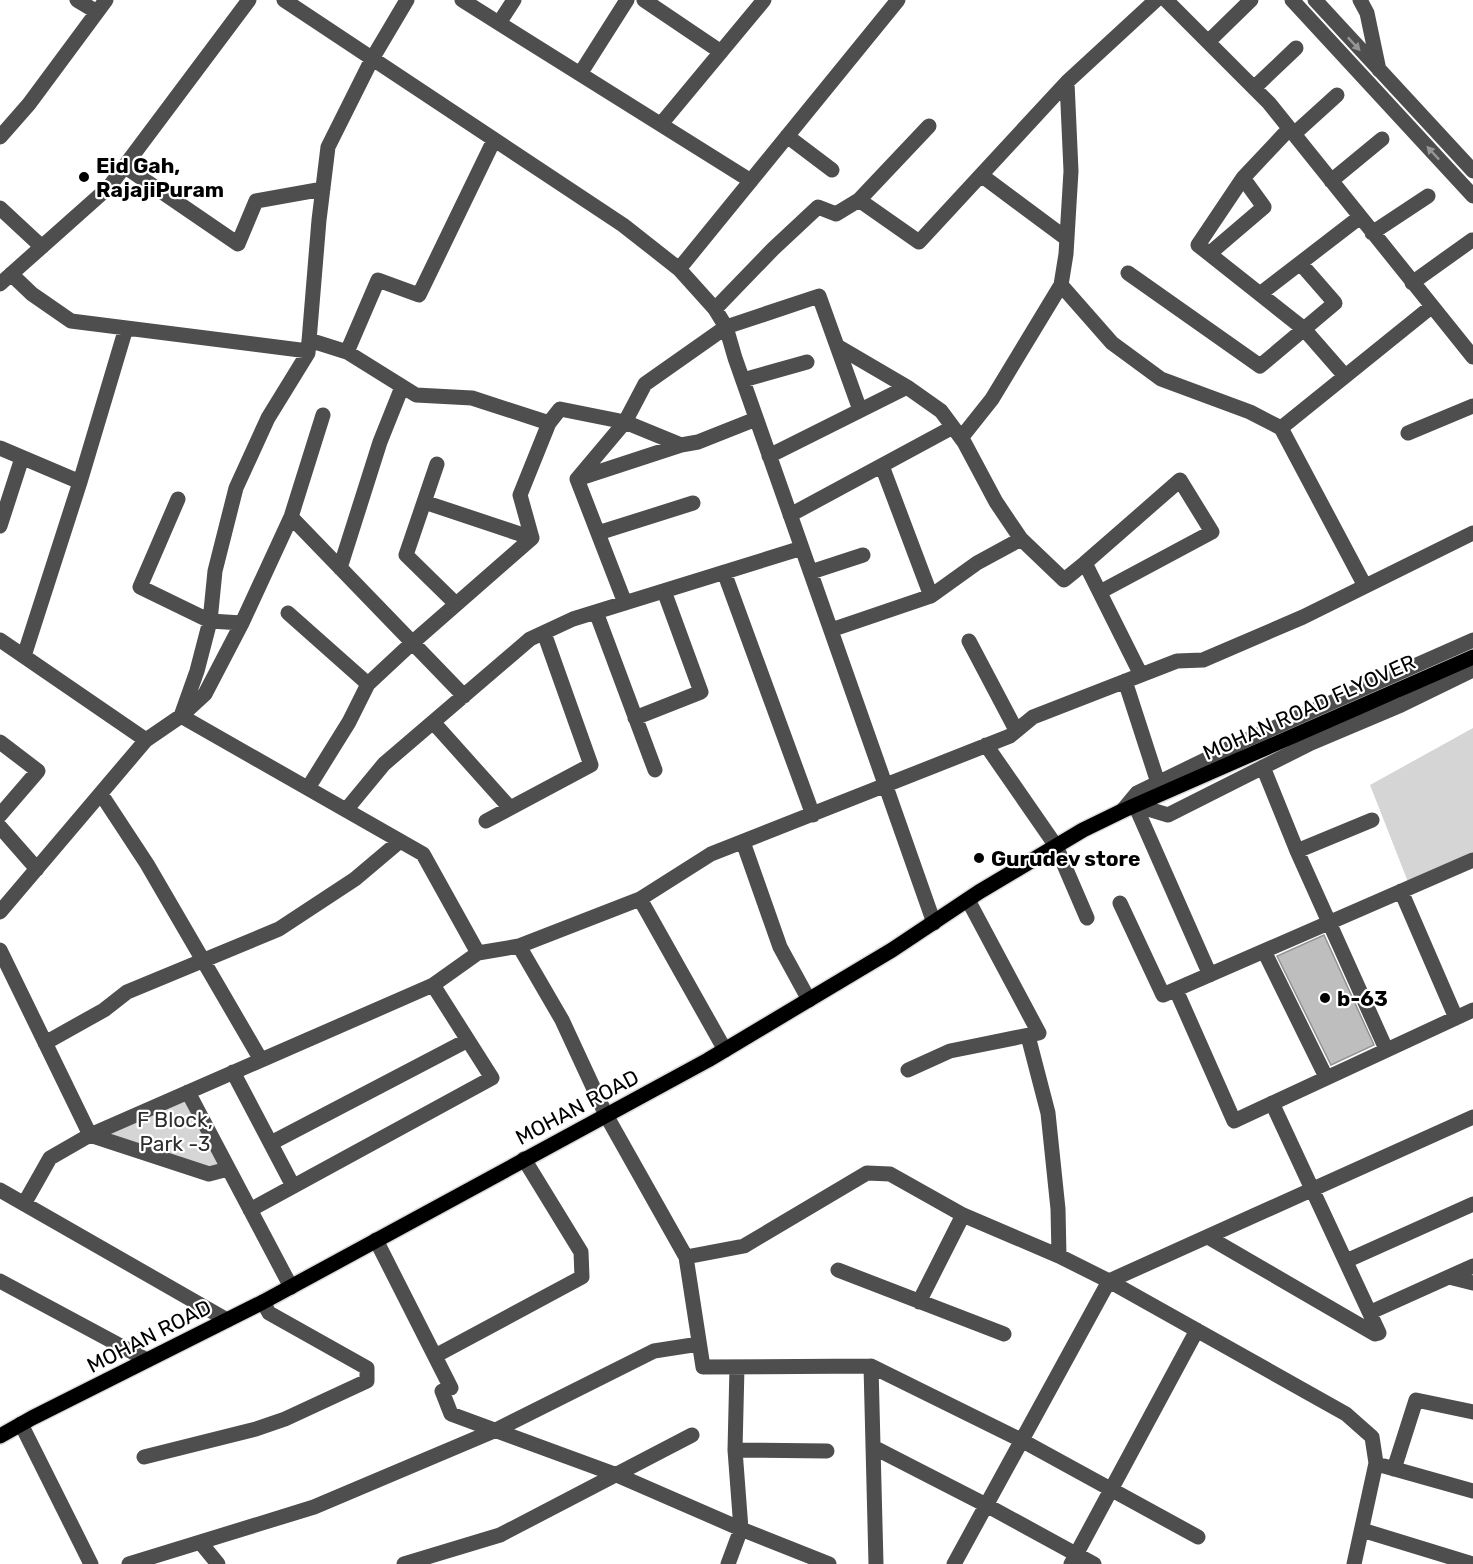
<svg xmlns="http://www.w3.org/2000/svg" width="1473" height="1564" font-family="Rubik,sans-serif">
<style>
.green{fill:#d5d5d5}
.building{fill:#bebebe;stroke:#929292;stroke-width:1.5}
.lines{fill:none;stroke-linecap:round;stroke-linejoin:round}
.major-casing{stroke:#dbdbdb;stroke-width:18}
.minor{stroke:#4e4e4e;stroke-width:15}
.major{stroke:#000;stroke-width:15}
.oneway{fill:#959595}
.poi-dot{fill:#000;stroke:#fff;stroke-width:2}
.labels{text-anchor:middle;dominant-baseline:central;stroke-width:4.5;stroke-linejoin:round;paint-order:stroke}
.poi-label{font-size:21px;font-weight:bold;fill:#000;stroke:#fff;text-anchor:start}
.street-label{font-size:21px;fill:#000;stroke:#fff}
.park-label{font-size:21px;fill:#2c2c2c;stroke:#fff}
</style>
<rect width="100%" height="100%" fill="#fff"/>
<!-- green -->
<path class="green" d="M1473,728V853L1410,887L1370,785Z
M186,1100L219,1164L210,1168L107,1135Z"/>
<!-- building -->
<path class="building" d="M1324,935L1374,1045L1331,1065L1277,956Z"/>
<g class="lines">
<defs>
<path id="major" d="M0,1436L32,1418L263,1302L708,1060L892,950L979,892L1083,830L1122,811L1473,657"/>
</defs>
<!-- major casing -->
<use href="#major" class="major-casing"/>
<!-- minor -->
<path class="minor" d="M77,0L97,12
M284,0L623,225L679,269L715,309L726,327L735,358L934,923
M407,0L372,59L328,147L319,220L308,353L268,418L236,488L215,571L210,621L197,671L181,716L423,854L478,953
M462,0L751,181
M644,0L721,52
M1166,0L1269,103L1473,357
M1292,0L1473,196
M1315,0L1473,171
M1360,0L1367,13L1379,70
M499,23L514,0
M1208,42L1251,0
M580,74L627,0
M1254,88L1296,48
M661,124L764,0
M1289,129L1243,178L1198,245L1304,329L1345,376
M1294,134L1337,95
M787,136L832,170
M0,137L29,104L106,0
M124,166L238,244L256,201L323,189
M981,175L1067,239
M1331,181L1382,139
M859,200L919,242L1067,82L1156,0
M0,208L42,247
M1372,233L1428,196
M1209,254L1264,207L1243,178
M679,269L898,0
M1128,273L1260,366L1335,303L1301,264
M11,274L32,294L71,321L308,351
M1412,283L1472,240
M0,284L109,187L249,0
M1061,285L1112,343L1161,379L1250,412L1281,428L1365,586
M1260,294L1360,217
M715,309L773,249L818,207L836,214L859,200L929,126
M309,340L347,352L416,395L472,398L549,423L520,495L532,538
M837,346L907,387L941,411L964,442L996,502L1021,539L1064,580L1085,563L1141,675
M347,352L378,280L419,295L494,140
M743,380L807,362
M549,423L560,409L625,422L681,445
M1281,428L1431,307
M1408,433L1473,406
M961,438L992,399L1061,285L1066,254L1071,171L1067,82
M0,448L80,482
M769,456L907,387
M437,464L406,555L456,604
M882,466L931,596
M577,479L625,422L645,384L726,327L819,296L860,410
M577,479L681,445L698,442L756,419
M577,479L625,603
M178,499L140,587L210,621L242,623
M424,502L532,538
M790,515L953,427
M291,517L464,696
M0,526L22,458
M598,533L693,503
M1085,563L1180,480L1212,532L1100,592
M340,568L380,442L402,387
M724,572L813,815
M811,572L863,555
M596,612L655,770
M288,613L368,684L412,643L532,538
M831,630L931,596L977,563L1021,539
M0,640L146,740
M969,641L1016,730
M24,656L80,482L126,328
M1125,681L1161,792
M635,718L701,692L664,591
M433,722L510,808
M0,742L38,771L0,815
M986,745L1056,846L1087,918
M1263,767L1297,851L1386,1049
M308,788L349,722L368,684
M101,794L147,864L261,1060
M1135,805L1168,815L1311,743L1401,705L1473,670
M1135,805L1210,975
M346,810L384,764L530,639L573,619L802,548
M1122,811L1137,793L1242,742L1473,640
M486,821L591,765L544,633
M0,827L37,869
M743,842L780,947L809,1000
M1297,851L1372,820
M1401,891L1456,1018
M640,899L725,1050
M1120,903L1163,995L1473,860
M0,912L146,740L181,716L205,694L242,623L291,517L323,415
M519,946L562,1020L606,1115L686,1257L744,1246L867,1173L890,1174L963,1215L1059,1256L1109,1281L1346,1414L1372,1437L1376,1463L1354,1564
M0,950L90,1135L209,1174L228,1169
M1264,951L1326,1077
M1176,990L1234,1121L1473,1010
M1028,1036L1048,1113L1058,1209L1059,1256
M45,1043L104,1010L127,992L279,929L355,879L400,841
M908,1070L950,1051L1039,1033L968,900
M233,1072L293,1186
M188,1092L291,1287
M271,1143L468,1040
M0,1190L227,1320
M24,1204L50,1158L90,1135L433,985L478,953L519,946L640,899L711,854L1010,736L1033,717L1177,661L1203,660L1303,617L1473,533
M250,1210L492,1078L433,985
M1208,1237L1375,1334L1379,1333L1272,1103
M376,1240L451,1388L442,1391L451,1414L617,1475L741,1529L829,1564
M686,1257L703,1367L871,1366L1021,1440L1198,1537
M1346,1261L1473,1204
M838,1270L1004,1334
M1449,1277L1473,1283
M0,1281L147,1360
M919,1302L963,1215
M1371,1312L1473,1266
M435,1356L582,1277L581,1252L524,1159
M871,1366L876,1564
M21,1424L91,1564
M873,1447L986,1505L1094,1564
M735,1450L827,1451
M144,1457L256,1429L285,1419L367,1381V1368L269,1313L263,1302
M1384,1466L1473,1491
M1394,1469L1416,1400L1473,1412
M1362,1530L1473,1564
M200,1542L218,1564
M129,1564L314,1507L496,1430L654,1351L699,1344
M404,1564L500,1535L692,1435
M728,1564L741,1529L735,1450L737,1367
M954,1564L1109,1281L1473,1117
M1071,1564L1197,1330"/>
<!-- major -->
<use href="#major" class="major"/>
</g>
<!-- one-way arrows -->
<defs><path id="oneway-solid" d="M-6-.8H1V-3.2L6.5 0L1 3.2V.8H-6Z" transform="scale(1.5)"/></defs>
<g class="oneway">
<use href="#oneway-solid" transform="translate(1354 44) rotate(47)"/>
<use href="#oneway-solid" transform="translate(1433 153) rotate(-133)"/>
</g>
<!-- markers -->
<g class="poi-dot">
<circle cx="84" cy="177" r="6"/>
<circle cx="979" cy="858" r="6"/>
<circle cx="1325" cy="998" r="6"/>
</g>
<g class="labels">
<!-- poi labels -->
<g class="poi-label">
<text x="96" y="165">Eid Gah,<tspan x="96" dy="24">RajajiPuram</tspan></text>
<text x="991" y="858">Gurudev store</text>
<text x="1337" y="998">b-63</text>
</g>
<!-- street labels -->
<g class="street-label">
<text transform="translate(1309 707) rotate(-24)">MOHAN ROAD FLYOVER</text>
<text transform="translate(577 1107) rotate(-28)">MOHAN ROAD</text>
<text transform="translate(149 1336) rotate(-27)">MOHAN ROAD</text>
</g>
<!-- park labels -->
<g class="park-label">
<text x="175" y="1119">F Block,<tspan x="175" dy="24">Park -3</tspan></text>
</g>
</g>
</svg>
